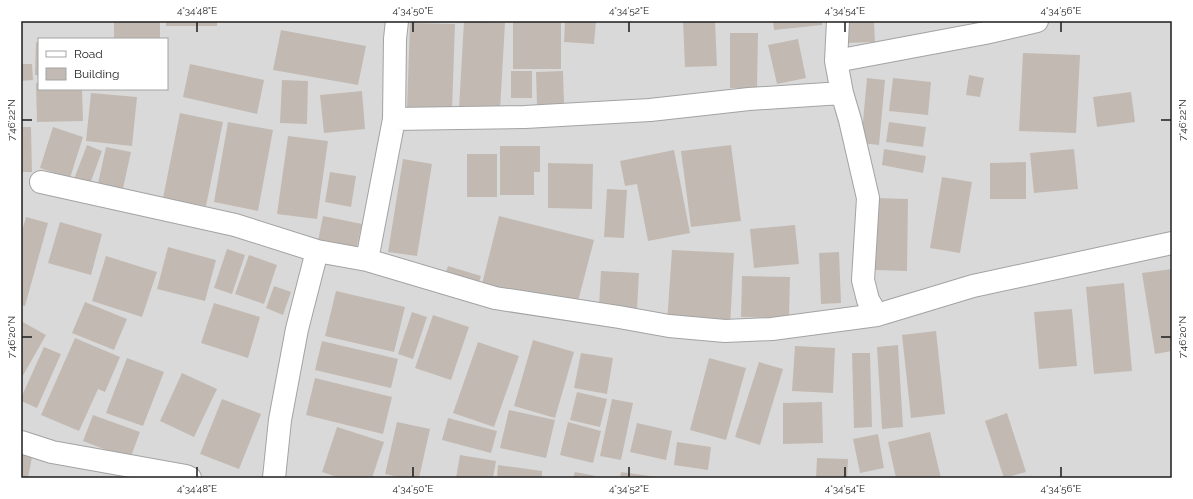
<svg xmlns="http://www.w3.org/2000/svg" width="1193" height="499" font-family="Raleway,sans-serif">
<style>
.residential{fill:#dad9d9;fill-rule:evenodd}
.building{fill:#c2bab2}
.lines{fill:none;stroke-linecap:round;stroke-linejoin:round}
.minor-casing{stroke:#a3a3a3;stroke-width:24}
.minor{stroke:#fff;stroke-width:22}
.ticks{fill:none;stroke:#1c1c1c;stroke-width:1.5}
.neatline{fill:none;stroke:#1c1c1c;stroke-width:1.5}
.ticks-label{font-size:10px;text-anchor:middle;fill:#1c1c1c}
</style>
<rect width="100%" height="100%" fill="#edeae2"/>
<!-- residential -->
<path class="residential" d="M21,21H1172V478H21ZM39,39H167V89H39Z"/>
<!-- building -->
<path class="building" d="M114,21H160V39H114Z
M166,21H217V26H166Z
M464,21L505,23L500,110L459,108Z
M513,21H561V69H513Z
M565,21H596L594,44L564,42Z
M683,21H715L717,66L685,67Z
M773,21H822V25L774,30Z
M846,21H874L875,42L847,43Z
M410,23L455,24L452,111L407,109Z
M281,30L366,46L358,85L273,70Z
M730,33H758L757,88H730Z
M798,39L806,78L777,84L768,45Z
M36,42L39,43V75H35Z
M1023,53L1080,55L1076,133L1019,131Z
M21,64H32L33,80L21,81Z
M190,64L264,80L257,114L183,97Z
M511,71H532V98H511Z
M563,71L564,104L537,105L536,72Z
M969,75L984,78L980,97L966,95Z
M867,78L885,80L879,145L861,143Z
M893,78L931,82L928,115L889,111Z
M282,80L308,81L307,124L280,123Z
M36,83H39V89H82L83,121L37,122Z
M362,91L365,129L324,133L320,95Z
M1131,92L1135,122L1097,127L1093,97Z
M91,93L137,97L132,146L86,141Z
M180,113L223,122L206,206L163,198Z
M228,122L273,130L258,211L214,202Z
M889,122L926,127L923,147L886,142Z
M21,127H31L32,172H21Z
M53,127L83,137L70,178L40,168Z
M288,136L328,141L317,219L277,214Z
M87,145L102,151L90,184L74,179Z
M731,145L741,221L691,227L681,151Z
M500,146H540V172H534V195H500Z
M106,147L131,152L122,193L97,188Z
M884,149L926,156L923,173L882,165Z
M1074,149L1078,189L1034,193L1030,153Z
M674,150L690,233L648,241L637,184L625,186L620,161Z
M467,154H497V197H467Z
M403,159L432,164L417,256L388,252Z
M1026,162V199H990V163Z
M548,163L593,164L592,209L548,208Z
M330,172L356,176L351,207L325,202Z
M942,177L972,182L960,253L930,248Z
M607,189L627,190L624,238L604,237Z
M875,198L908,199L907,271L874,270Z
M323,216L362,224L355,254L317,246Z
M499,216L594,240L576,309L482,284Z
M26,217L48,223L25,306L21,305V234Z
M60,222L102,234L91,275L48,263Z
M795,225L799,264L754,268L750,229Z
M168,247L216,260L205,301L157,289Z
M227,249L245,255L232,294L214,288Z
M672,250L734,253L730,327L667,323Z
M839,252L841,303L821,304L819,253Z
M249,255L277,265L264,304L235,294Z
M106,256L157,272L142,317L92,301Z
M448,266L481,276L476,291L443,280Z
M1172,269V351L1155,354L1142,273Z
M601,271L639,273L637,309L599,307Z
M742,276L790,277L789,318L741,317Z
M1124,283L1132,371L1094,374L1086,287Z
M274,286L291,292L283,315L266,308Z
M336,291L405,307L394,352L325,336Z
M85,302L127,319L114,350L72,333Z
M214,303L260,317L248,358L201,343Z
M1072,309L1077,366L1039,369L1034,312Z
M412,312L427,317L413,359L398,354Z
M433,315L469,327L451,380L415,368Z
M21,321L46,335L21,379Z
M936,331L945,414L911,418L902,335Z
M75,338L120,357L105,392L98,389L79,431L41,415Z
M533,340L574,352L555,418L514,406Z
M322,341L398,359L391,388L315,370Z
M478,342L519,356L494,427L453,413Z
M898,345L903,427L882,429L877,347Z
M795,346L835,348L833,393L792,391Z
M44,347L61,354L37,408L21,401V398Z
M581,353L613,358L607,394L574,388Z
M852,353H870L872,427L854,428Z
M127,358L164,372L143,426L106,413Z
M709,358L746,368L726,440L690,430Z
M759,362L783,369L760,445L735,437Z
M182,373L217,389L194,437L160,421Z
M315,378L392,397L383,434L306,415Z
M577,392L607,399L600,427L570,420Z
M222,399L261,414L239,469L200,454Z
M612,399L633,403L621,460L600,456Z
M822,402L823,443L783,444V403Z
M509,410L555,420L546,458L500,448Z
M1007,413L1026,472L1004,478L985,421Z
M93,415L140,432L130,459L83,441Z
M448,418L497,431L491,453L442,440Z
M397,422L430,429L419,478H403L385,474Z
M568,422L601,431L593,463L560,455Z
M637,423L672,431L666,460L630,452Z
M337,427L384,442L372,478H340L322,472Z
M930,432L941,478H896L888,442Z
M878,434L884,468L860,473L853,439Z
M677,442L711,447L708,470L674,465Z
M21,454L32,457L28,478H21Z
M460,455L496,461L493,478H456Z
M817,458L848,459L847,478H816Z
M498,465L542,471V478H497Z
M575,472L601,477V478H573Z
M621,472L657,477V478H620Z"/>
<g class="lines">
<defs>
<path id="minor" d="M838,21L836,61L842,93L850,120L868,198L863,280L868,300L877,315
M836,61L985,33L1037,21
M394,119L525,117L650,110L749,99L842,93
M41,182L235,225L317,251L367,260L495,298L619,317L669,326L725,331L772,329L877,315L973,286L1172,243
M367,260L394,119L395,39L397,21
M21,442L52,452L186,476L190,478
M274,478L280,420L297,329L317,251"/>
</defs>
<!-- minor casing -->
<use href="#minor" class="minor-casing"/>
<!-- minor -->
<use href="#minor" class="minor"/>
</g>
<!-- ticks -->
<path class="ticks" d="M197,22V32M413,22V32M629,22V32M845,22V32M1061,22V32M22,120H32M1161,120H1171M22,337H32M1161,337H1171M197,467V477M413,467V477M629,467V477M845,467V477M1061,467V477"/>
<!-- border -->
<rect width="1193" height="499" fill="none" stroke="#ffffff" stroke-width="44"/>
<!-- legend -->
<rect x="38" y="38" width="130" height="52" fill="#ffffff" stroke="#a4a4a4"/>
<rect x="46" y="51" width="20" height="6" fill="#ffffff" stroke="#a4a4a4"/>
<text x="74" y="58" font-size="12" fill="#1c1c1c">Road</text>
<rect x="46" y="68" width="20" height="12" fill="#c2bab2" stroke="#a4a4a4"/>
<text x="74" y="78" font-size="12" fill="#1c1c1c">Building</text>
<rect x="22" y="22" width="1149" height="455" class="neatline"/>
<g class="ticks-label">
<text x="197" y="14">4°34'48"E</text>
<text x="413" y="14">4°34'50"E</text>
<text x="629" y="14">4°34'52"E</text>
<text x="845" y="14">4°34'54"E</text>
<text x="1061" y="14">4°34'56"E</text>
<text transform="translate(11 120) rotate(-90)" y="4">7°46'22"N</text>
<text transform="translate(1182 120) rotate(-90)" y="4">7°46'22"N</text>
<text transform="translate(11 337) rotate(-90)" y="4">7°46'20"N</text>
<text transform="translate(1182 337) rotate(-90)" y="4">7°46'20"N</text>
<text x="197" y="492">4°34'48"E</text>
<text x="413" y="492">4°34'50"E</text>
<text x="629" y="492">4°34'52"E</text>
<text x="845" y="492">4°34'54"E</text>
<text x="1061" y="492">4°34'56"E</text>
</g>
</svg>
